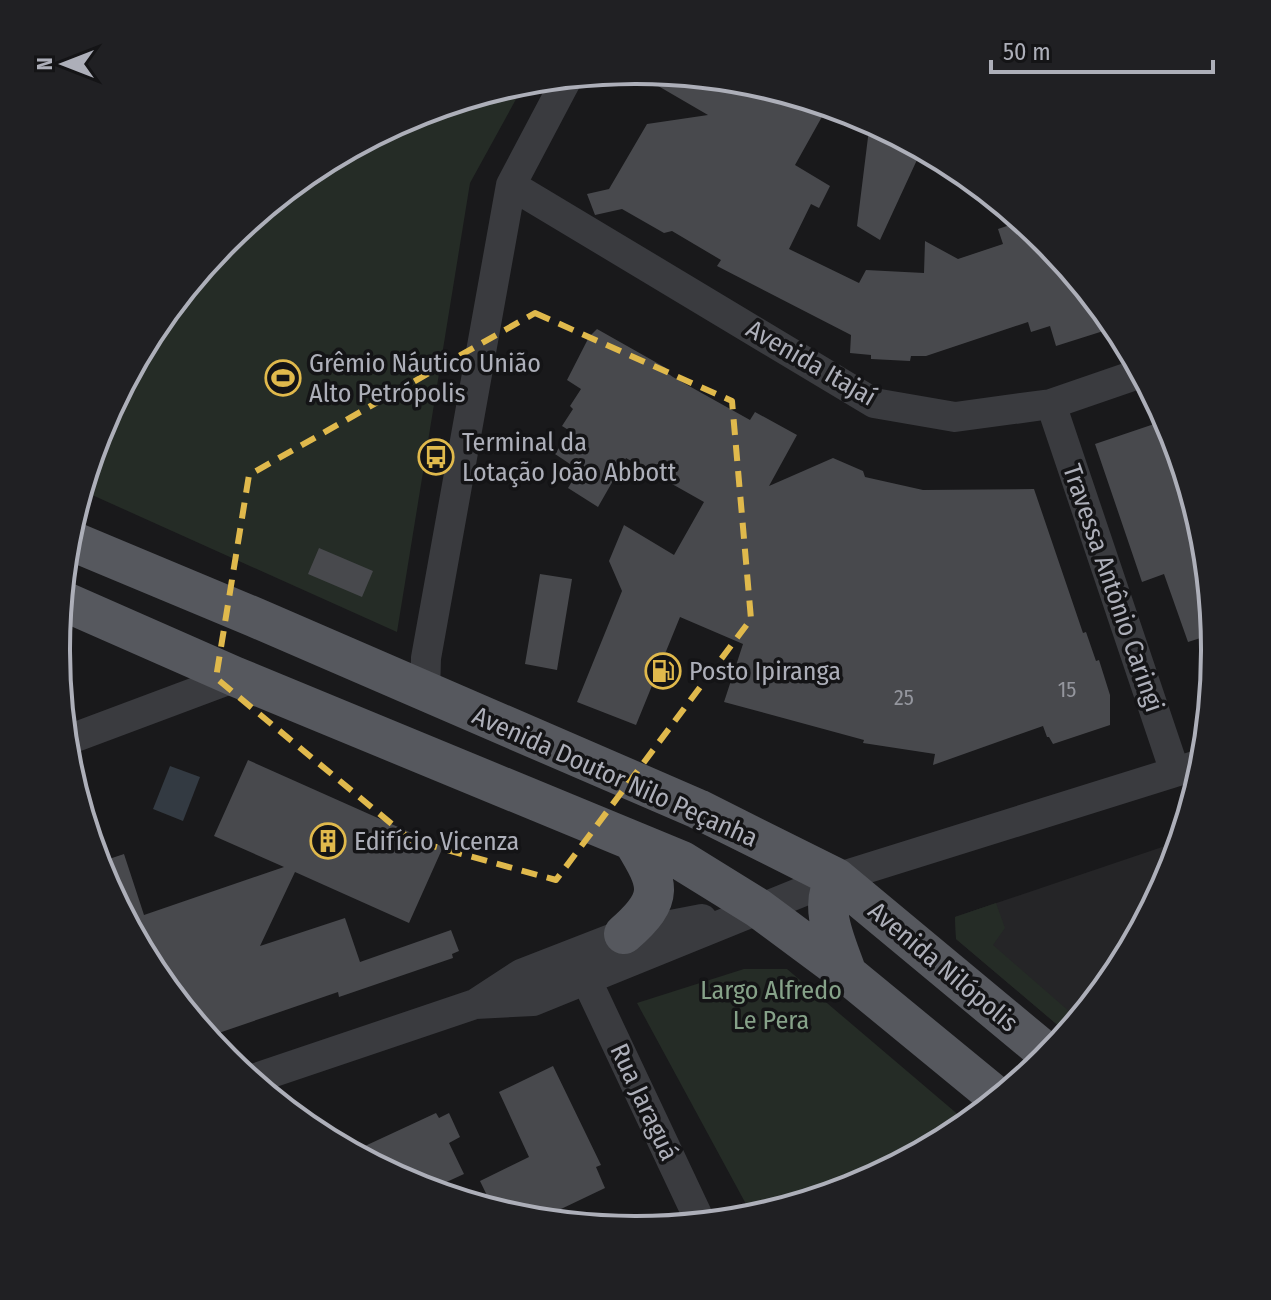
<svg xmlns="http://www.w3.org/2000/svg" width="1271" height="1300" font-family="'Fira Sans Condensed',sans-serif">
<style>
.built{fill:#252527}
.green{fill:#252c26}
.water{fill:#333a42}
.building{fill:#48494d}
.lines{fill:none;stroke-linecap:round;stroke-linejoin:round}
.minor{stroke:#3a3b3f;stroke-width:30}
.major{stroke:#56585e;stroke-width:40}
.marked{fill:none;stroke:#e0b94c;stroke-width:6;stroke-dasharray:16 10;stroke-linejoin:round}
.labels{text-anchor:middle;dominant-baseline:central;stroke-width:7;stroke-linejoin:round;paint-order:stroke}
.number-label{font-size:22px;fill:#94969e}
.poi-label{font-size:26px;fill:#adafb9;stroke:#141416;text-anchor:start}
.street-label{font-size:26px;fill:#adafb9;stroke:#141416}
.park-label{font-size:26px;fill:#86a289;stroke:#141416}
.rim{fill:none;stroke:#adafb9;stroke-width:4}
</style>
<rect width="100%" height="100%" fill="#19191b"/>
<!-- built -->
<path class="built" d="M1180,841L1171,872L1117,972L1067,1033L956,939L955,917Z"/>
<!-- green -->
<path class="green" d="M526,81L470,183L397,632L81,490L100,428L154,328L226,240L314,168L414,114Z
M996,903L1005,928L993,945L1078,1019L1067,1033L956,939L955,917Z
M744,969H787L968,1123L957,1132L857,1186L753,1217L637,1003Z"/>
<!-- water -->
<path class="water" d="M170,766L200,777L183,821L153,809Z"/>
<!-- building -->
<path class="building" d="M683,75L749,82L828,106L795,165L830,186L819,208L811,204L789,249L859,283L866,270L924,273L925,241L958,259L1003,244L998,229L1022,221L1046,241L1116,327L1056,346L1050,326L1031,332L1028,322L926,356H911L910,361L871,359V355L850,353L851,335L717,266L721,260L672,231L664,233L622,209L595,215L587,194L609,189L647,124L708,115L653,83Z
M870,121L922,149L880,240L857,226Z
M597,329L666,368L664,371L673,377L750,420L755,412L797,435L769,486L833,458L863,471L865,477L923,490L1034,489L1083,633L1086,632L1096,661L1099,660L1110,695V725L1053,744L1049,737H1047L1043,726L933,765L935,754L863,743L864,740L724,702L743,644L680,617L636,725L577,702L622,591L609,561L624,525L674,555L704,502L626,458L598,507L568,488L579,470L555,454L570,431L562,426L573,409L570,406L581,389L567,380L589,337Z
M1166,420L1204,537L1206,559L1201,561L1208,582L1213,634L1188,642L1164,574L1142,582L1095,444Z
M319,548L373,571L362,597L308,574Z
M540,574L572,579L557,670L525,664Z
M248,760L443,847L409,923L295,872L260,946L345,918L360,962L451,930L459,951L452,954L453,958L339,997L338,992L207,1037L153,972L97,863L124,854L144,915L284,867L214,836Z
M553,1066L601,1165L596,1167L605,1188L538,1220L522,1218L494,1210L480,1181L529,1157L499,1092Z
M436,1113L439,1118L449,1113L460,1137L449,1143L464,1174L429,1190L413,1185L352,1152Z"/>
<g class="lines">
<!-- minor -->
<path class="minor" d="M511,185L874,403L955,417L1051,404L1141,373
M1051,404L1175,772
M425,693L426,658L511,185L568,77
M65,741L236,677
M587,981L701,1223
M475,1004L533,1001L836,878L1204,763
M250,1080L475,1004L521,974L624,934L702,919"/>
<!-- major -->
<path class="major" d="M67,539L254,617L698,809L836,878L1049,1055
M61,600L236,677L682,861L758,908L847,974L998,1098
M836,878C817,907 837,944 847,974
M624,934C665,898 660,885 633,841"/>
</g>
<!-- marked area -->
<path class="marked" d="M535,313L732,401L751,619L556,880L411,840L216,678L249,475Z"/>
<!-- icons -->
<defs>
<symbol id="stadium-ring" viewBox="-11 -11 22 22"><circle r="9.5" fill="#141416" stroke="#e0b94c" stroke-width="1.5"/><path d="M0-5a6.5 5 0 1 0 0 10a6.5 5 0 1 0 0-10ZM-3.5-1.8h7v3.6h-7Z" fill="#e0b94c"/></symbol>
<symbol id="bus-ring" viewBox="-11 -11 22 22"><circle r="9.5" fill="#141416" stroke="#e0b94c" stroke-width="1.5"/><path d="M-5-6H5V4H4V6H2V4H-2V6H-4V4H-5ZM-3.5-4V0h7V-4ZM-3.5 1.2v1.5H-2V1.2ZM2 1.2v1.5H3.5V1.2Z" fill="#e0b94c"/></symbol>
<symbol id="fuel-ring" viewBox="-11 -11 22 22"><circle r="9.5" fill="#141416" stroke="#e0b94c" stroke-width="1.5"/><path d="M-5.5-6h7V0h2V4h1.3V-2.5L3-4.5l.8-.8L6-3V5H2.5V1h-1V6h-7ZM-4.2-4.7v3.2H.2V-4.7Z" fill="#e0b94c"/></symbol>
<symbol id="building-ring" viewBox="-11 -11 22 22"><circle r="9.5" fill="#141416" stroke="#e0b94c" stroke-width="1.5"/><path d="M-4-6H4V6H1V3H-1V6H-4ZM-2.5-4.3h1.7v1.8h-1.7ZM.8-4.3h1.7v1.8H.8ZM-2.5-1h1.7V.8h-1.7ZM.8-1h1.7V.8H.8Z" fill="#e0b94c"/></symbol>
</defs>
<g fill-rule="evenodd">
<use href="#stadium-ring" x="263" y="358" width="40" height="40"/>
<use href="#bus-ring" x="416" y="437" width="40" height="40"/>
<use href="#fuel-ring" x="643" y="651" width="40" height="40"/>
<use href="#building-ring" x="308" y="821" width="40" height="40"/>
</g>
<g class="labels">
<!-- number labels -->
<g class="number-label">
<text x="1067" y="689">15</text>
<text x="904" y="697">25</text>
</g>
<!-- poi labels -->
<g class="poi-label">
<text x="309" y="363">Grêmio Náutico União<tspan x="309" dy="30">Alto Petrópolis</tspan></text>
<text x="462" y="442">Terminal da<tspan x="462" dy="30">Lotação João Abbott</tspan></text>
<text x="689" y="671">Posto Ipiranga</text>
<text x="354" y="841">Edifício Vicenza</text>
</g>
<!-- street labels -->
<g class="street-label">
<text transform="translate(811 363) rotate(30)">Avenida Itajaí</text>
<text transform="translate(1113 588) rotate(71)">Travessa Antônio Caringi</text>
<text transform="translate(615 777) rotate(24)">Avenida Doutor Nilo Peçanha</text>
<text transform="translate(943 967) rotate(40)">Avenida Nilópolis</text>
<text transform="translate(644 1102) rotate(65)">Rua Jaraguá</text>
</g>
<!-- park labels -->
<g class="park-label">
<text x="771" y="990">Largo Alfredo<tspan x="771" dy="30">Le Pera</tspan></text>
</g>
</g>
<!-- crop -->
<path d="M0 0H1271V1300H0ZM635 84H636A565 565 0 0 1 1201 649V651A565 565 0 0 1 636 1216H635A565 565 0 0 1 70 651V649A565 565 0 0 1 635 84Z" fill="#202023" fill-rule="evenodd"/>
<path class="rim" d="M635 84H636A565 565 0 0 1 1201 649V651A565 565 0 0 1 636 1216H635A565 565 0 0 1 70 651V649A565 565 0 0 1 635 84Z"/>
<!-- north arrow -->
<g transform="translate(64 64) rotate(270)" stroke="#141416" stroke-width="6" paint-order="stroke">
<path d="M0-6L14 30L0 20L-14 30Z" fill="#adafb9"/>
<text y="-12" font-size="22" font-weight="bold" text-anchor="middle" fill="#adafb9">N</text>
</g>
<!-- scale -->
<path d="M991 60v12h222v-12" fill="none" stroke="#adafb9" stroke-width="4"/>
<text x="1003" y="60" font-size="24" fill="#adafb9" stroke="#141416" stroke-width="6" paint-order="stroke">50 m</text>
</svg>
